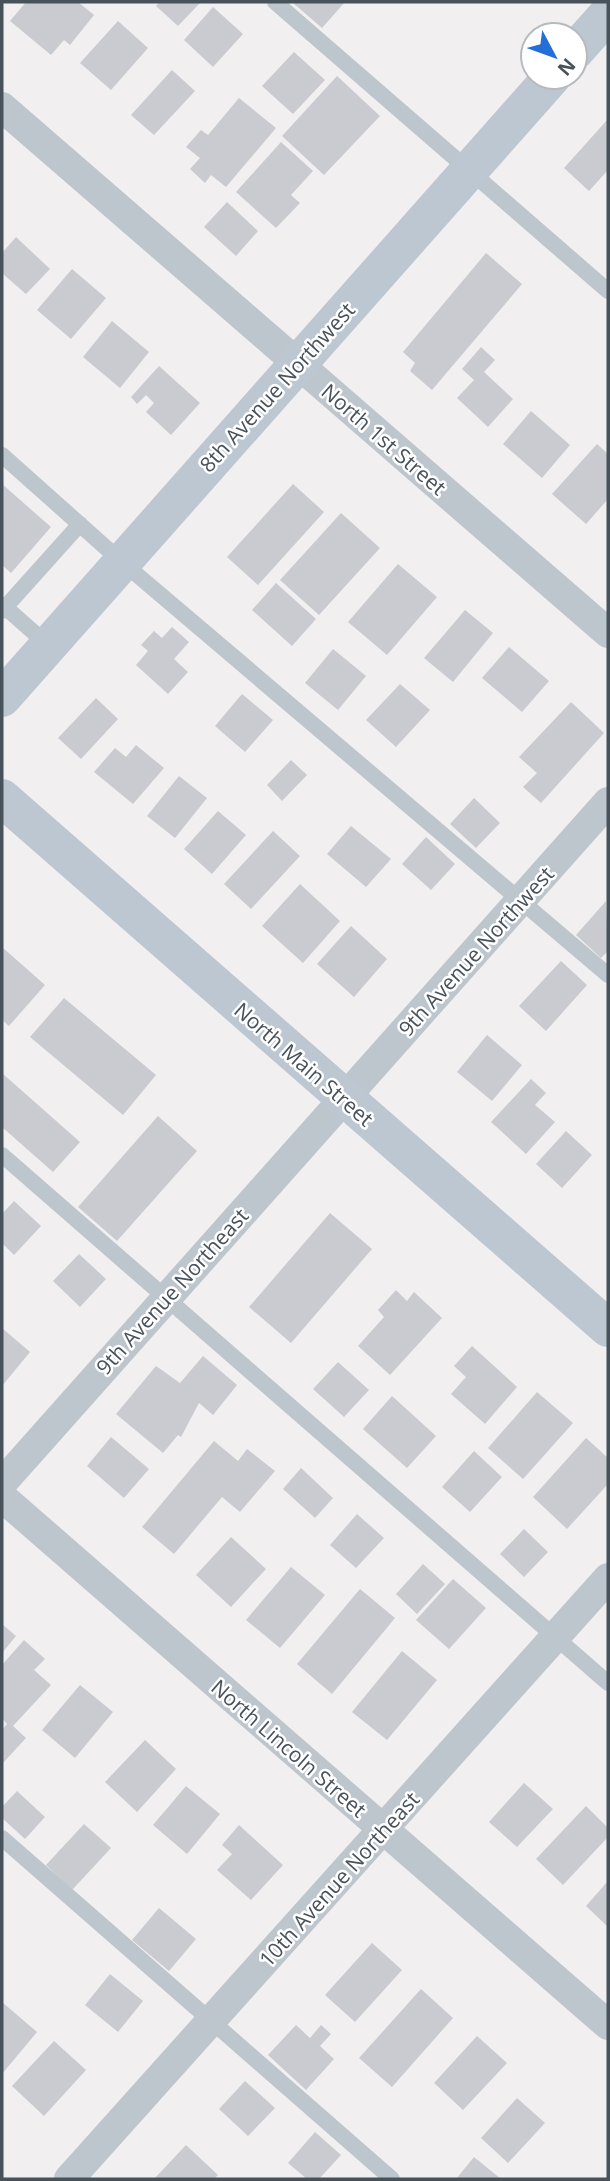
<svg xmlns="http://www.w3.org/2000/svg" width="610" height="2181" font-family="'Open Sans',sans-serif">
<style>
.building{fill:#c9cbd1}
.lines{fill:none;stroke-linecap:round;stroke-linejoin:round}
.lane{stroke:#bec6cd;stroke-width:16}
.street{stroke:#bec6cd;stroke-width:30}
.secondary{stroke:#bdc7d1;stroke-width:38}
.labels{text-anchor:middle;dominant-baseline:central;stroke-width:5;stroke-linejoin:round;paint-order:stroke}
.street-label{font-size:21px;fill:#48525b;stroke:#fff}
</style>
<rect width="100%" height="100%" fill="#f1efef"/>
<!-- building -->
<path class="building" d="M26,2H78L94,15L70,45L64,40L51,55L10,21Z
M160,2H201L178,26L156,6Z
M292,2H345L322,28Z
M213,7L243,34L213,67L184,40Z
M118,21L148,48L111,90L80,63Z
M294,52L325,80L293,114L262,86Z
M172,70L195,91L154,135L131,115Z
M337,76L380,116L324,175L282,136Z
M239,98L276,128L226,187L211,175L205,183L190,169L200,158L186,147L201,130L208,135Z
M608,119V170L589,191L564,168Z
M281,142L313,171L291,195L300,203L276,228L236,192Z
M227,202L258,231L236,256L204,227Z
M16,237L50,269L26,294L3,274L2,275V253Z
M486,253L522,284L432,390L410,371L415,363L403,352Z
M72,269L106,298L71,339L37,310Z
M112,321L149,352L120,388L83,357Z
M481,347L495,360L484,372L513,399L488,427L457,398L474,380L462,369Z
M159,366L200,403L171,435L146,412L154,403L146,395L137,404L131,397Z
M531,411L570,445L542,478L503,444Z
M597,444L608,454V499L586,524L552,494Z
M2,484L51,527L11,573L2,565Z
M293,484L324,512L258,585L227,557Z
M341,513L380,548L319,615L280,580Z
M398,564L437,597L387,655L348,622Z
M276,583L316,619L292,646L252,610Z
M465,610L493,633L453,682L424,658Z
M172,627L189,642L174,659L188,672L168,694L136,665L148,651L141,645L154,631L162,638Z
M509,647L549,681L522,712L482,678Z
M333,649L366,676L338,710L305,683Z
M400,684L430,710L396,747L366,720Z
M242,694L273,720L245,752L215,726Z
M96,698L118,719L81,759L58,738Z
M571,702L604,733L541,803L523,787L537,773L519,757Z
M136,745L164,768L133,804L94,772L115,748L126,757Z
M291,760L307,775L282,801L267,785Z
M179,776L207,798L175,838L147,816Z
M474,798L500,823L476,848L450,824Z
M218,811L246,835L212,874L184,849Z
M351,826L391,859L366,887L327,854Z
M273,831L300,856L251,909L224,884Z
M426,837L455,864L431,890L402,864Z
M300,884L340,921L303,963L262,926Z
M606,901L608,951L601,958L576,935Z
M351,926L387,959L354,997L317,964Z
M2,947L45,985L9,1026L2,1020Z
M561,961L587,985L546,1031L519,1006Z
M64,998L156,1075L123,1115L30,1037Z
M487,1035L522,1065L492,1101L457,1072Z
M3,1074L80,1142L53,1172L2,1127Z
M531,1079L546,1093L535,1105L555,1122L526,1154L491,1122Z
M158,1116L197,1151L117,1241L78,1207Z
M566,1131L592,1155L562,1188L536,1164Z
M14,1201L41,1226L14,1255L2,1243V1214Z
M330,1213L372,1249L291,1343L249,1307Z
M79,1254L106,1279L80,1307L53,1281Z
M396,1290L407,1301L414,1292L442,1318L390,1375L358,1346L384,1317L378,1310Z
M2,1328L30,1352L2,1386Z
M472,1346L517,1387L485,1424L451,1394L466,1377L454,1366Z
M203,1356L237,1385L213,1415L199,1403L181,1437L178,1435L163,1453L116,1414L156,1366L180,1383Z
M338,1362L369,1390L344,1417L313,1389Z
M537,1392L573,1423L523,1479L488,1448Z
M392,1396L436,1436L407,1468L363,1429Z
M111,1437L149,1469L124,1498L87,1466Z
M586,1438L608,1458V1484L567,1529L533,1497Z
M214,1441L238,1461L247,1449L275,1471L240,1512L222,1497L174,1554L142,1527Z
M474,1451L502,1477L470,1512L442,1487Z
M301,1468L333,1498L315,1518L283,1489Z
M357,1514L384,1538L356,1568L330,1545Z
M524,1529L548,1552L524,1577L500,1554Z
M231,1537L266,1569L231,1607L196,1575Z
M423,1564L445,1584L417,1614L396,1594Z
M291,1567L325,1595L280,1648L246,1620Z
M453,1579L486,1608L449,1649L416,1620Z
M360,1589L395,1618L332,1694L297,1664Z
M2,1624L16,1636L2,1653Z
M24,1640L45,1659L34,1670L51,1685L13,1726L26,1738L2,1764V1730L7,1724L2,1718V1665Z
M402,1651L437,1680L387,1740L352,1712Z
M80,1685L113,1712L75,1758L42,1730Z
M145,1740L176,1769L137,1812L105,1782Z
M524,1783L553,1809L517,1847L489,1822Z
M186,1786L220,1814L187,1854L153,1825Z
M17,1791L45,1817L25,1839L2,1818V1807Z
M586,1806L608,1828V1837L563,1885L536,1859Z
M84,1824L111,1848L72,1890L46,1865Z
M239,1825L283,1865L251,1900L217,1870L232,1854L222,1845Z
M608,1881V1927L586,1906Z
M159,1908L196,1939L169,1971L132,1940Z
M372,1943L402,1970L355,2022L325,1995Z
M110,1974L143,2001L118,2032L85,2005Z
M421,1989L453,2018L392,2087L359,2058Z
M2,2002L37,2032L2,2074Z
M296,2025L310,2038L321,2025L331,2034L320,2046L334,2059L306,2090L268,2055Z
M477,2036L507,2063L463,2110L434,2083Z
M54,2041L86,2070L44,2116L12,2086Z
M245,2081L275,2108L248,2136L219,2109Z
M517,2098L545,2123L508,2163L481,2138Z
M315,2132L341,2155L319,2179H307L288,2163Z
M186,2145L218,2175L214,2179H154Z
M474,2157L501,2179H456Z"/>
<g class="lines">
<!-- lane -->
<path class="lane" d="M275,2L608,291
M2,455L122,562L608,975
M5,607L48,645
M2,611L80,524
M2,1155L608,1683
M2,1838L392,2179"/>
<!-- street -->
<path class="street" d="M2,107L608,633
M2,1483L608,802
M2,1497L608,2025
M69,2179L608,1578"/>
<!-- secondary -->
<path class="secondary" d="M575,51L608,14
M2,698L552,77
M2,798L608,1328"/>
</g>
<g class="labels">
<!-- street labels -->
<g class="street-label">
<text transform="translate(277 387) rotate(-48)">8th Avenue Northwest</text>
<text transform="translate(384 439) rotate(41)">North 1st Street</text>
<text transform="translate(476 951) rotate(-48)">9th Avenue Northwest</text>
<text transform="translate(304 1064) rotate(41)">North Main Street</text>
<text transform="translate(172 1291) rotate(-48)">9th Avenue Northeast</text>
<text transform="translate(289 1748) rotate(41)">North Lincoln Street</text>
<text transform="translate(339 1879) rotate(-48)">10th Avenue Northeast</text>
</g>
</g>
<!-- border -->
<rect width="610" height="2181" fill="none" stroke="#48525b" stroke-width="7"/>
<!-- north arrow -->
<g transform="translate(554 56) rotate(131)"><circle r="33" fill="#ffffff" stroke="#b6babd" stroke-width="2"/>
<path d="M0-5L12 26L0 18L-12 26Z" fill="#236fd7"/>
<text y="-10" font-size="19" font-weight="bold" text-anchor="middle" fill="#48525b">N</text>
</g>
</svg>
